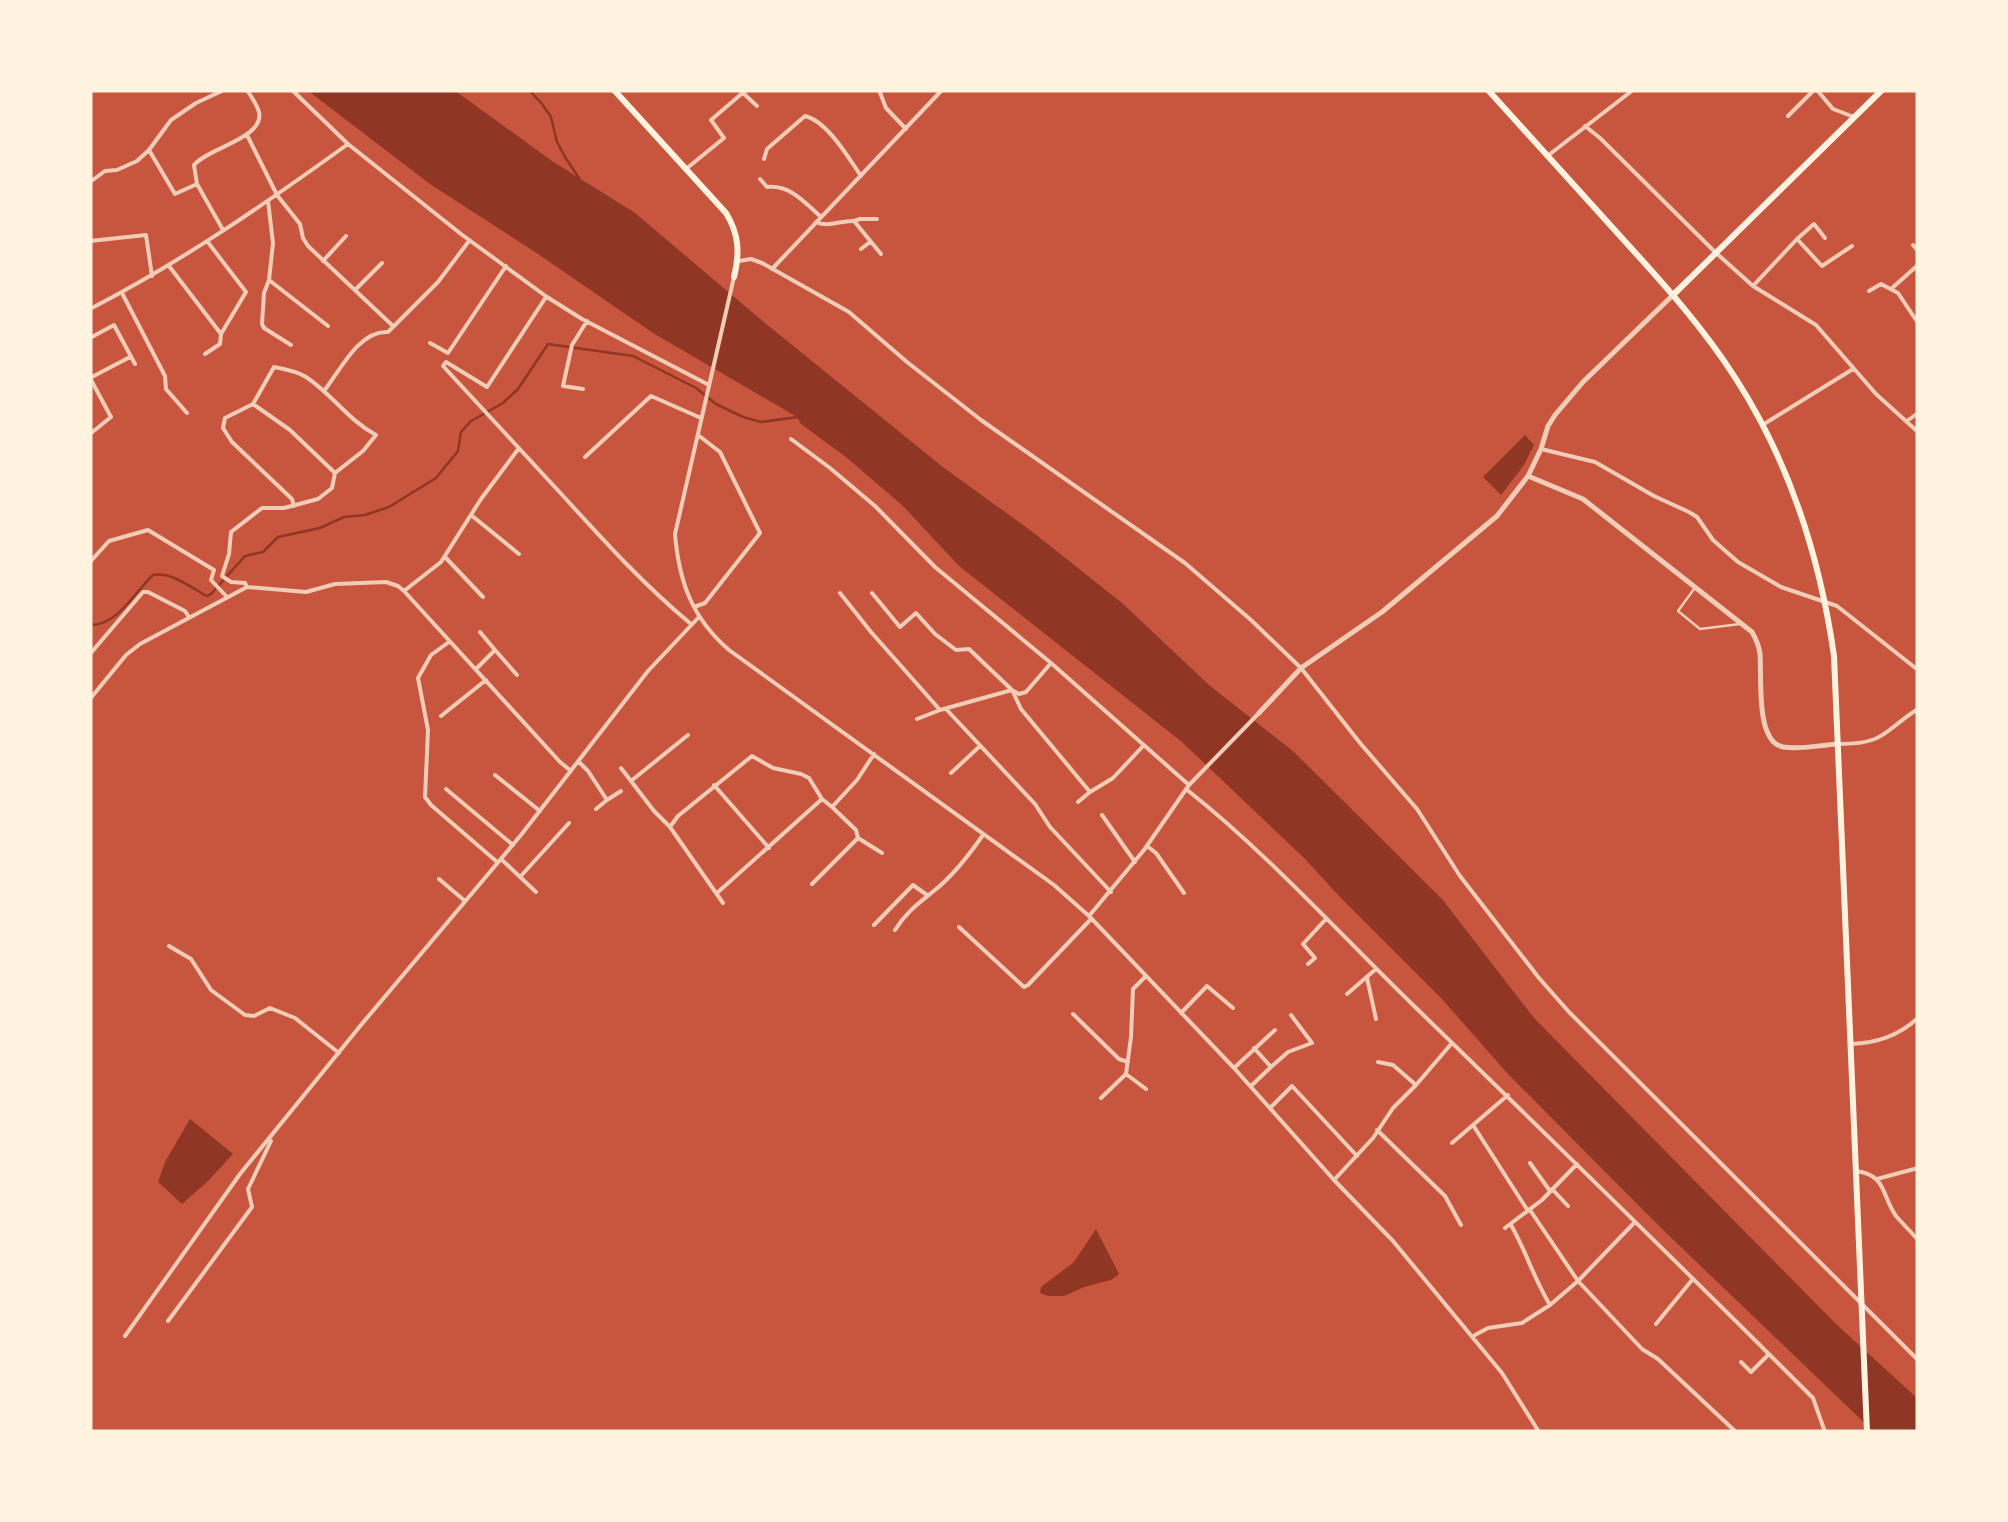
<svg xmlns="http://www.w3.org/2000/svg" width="2008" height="1522" font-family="Inter,sans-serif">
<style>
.water{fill:#8f3625}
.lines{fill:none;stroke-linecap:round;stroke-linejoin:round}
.stream{stroke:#8f3625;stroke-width:2.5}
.service{stroke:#f1ccb7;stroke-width:2.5}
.minor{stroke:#f1ccb7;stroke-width:4}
.tertiary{stroke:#f1ccb7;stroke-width:5}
.secondary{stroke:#fff3e0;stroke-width:6}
.primary{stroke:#fff3e0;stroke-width:6}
</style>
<rect width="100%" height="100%" fill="#c8553d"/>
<!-- water -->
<path class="water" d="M307,90H454L552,161L635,213L765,323L944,468L1030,530L1122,603L1209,685L1294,752L1442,899L1534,1018L1836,1324L1918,1399V1432H1874L1659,1226L1507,1073L1443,1000L1341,898L1305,859L1182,742L959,566L903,506L846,457L801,424L797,417L653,333L538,254L430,184Z
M1525,435L1534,445L1524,465L1501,495L1483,477Z
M190,1119L233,1154L207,1182L182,1204L158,1182L165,1162Z
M1096,1229L1119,1274L1111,1280L1084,1287L1064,1296H1048L1040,1293L1041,1287L1074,1262Z"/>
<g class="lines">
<!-- stream -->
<path class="stream" d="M529,90L542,104L551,117L557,142L565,157L579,178
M90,625C117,626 135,592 153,575C171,571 191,588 207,596L211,594L245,556L263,552L278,537L320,528L344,517L365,515L389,507L436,478L458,451L461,432L471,421L503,403L518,389L548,344L633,356L696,388L716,404L743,417L761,422L798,417"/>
<!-- service -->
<path class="service" d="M1694,589L1678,611L1700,629L1740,624"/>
<!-- minor -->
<path class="minor" d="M292,90L348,144L461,234L547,297L582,319L709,385
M792,90H801
M879,90L886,108L906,129
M1817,90L1833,109L1854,117
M743,93L757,106
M1788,116L1814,90
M1585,126L1600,138L1715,252L1753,286L1816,325L1876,394L1918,432
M247,135L277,195L300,224L303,238L308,246L393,326
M149,150L175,194L197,184
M1550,154L1633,90
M764,159L767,149L805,116C827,121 848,157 861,176
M686,169L724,138L711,120L746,90
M760,179L767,187C791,185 804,202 821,217
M90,182L105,171L117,170L137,161L149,150L171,120L196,103L224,90
M268,201L273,243L269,280L328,326
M854,221L860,219H877
M816,222C827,228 842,220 854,221L881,254
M223,230L197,184L194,165C208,148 265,138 259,112C257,105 251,96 247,90
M1797,239L1814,224L1825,238
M90,241L146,235L152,276
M1913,245L1918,251
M861,249L870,242
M323,261L346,236
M739,261L751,259L762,263L849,312L907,362L981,420L1185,563L1251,620L1301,668L1360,743L1417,809L1460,876L1539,978L1569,1012L1918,1360
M169,266L221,334
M772,269L942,90
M734,277L675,534C679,582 692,618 729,650L1054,885L1089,916L1234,1068L1334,1180L1393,1241L1502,1373L1539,1432
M269,280L264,293L262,324L264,328L291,345
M1753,286L1797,239L1822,266L1852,246
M1891,289L1918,265
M355,290L382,263
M1869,291L1881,284L1898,293L1918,323
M122,293L165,376L166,389L187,413
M90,309C181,262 265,204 348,144
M90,338L114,325L135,364
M430,343L448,353L506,266
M205,354L220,344L221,334L246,292L207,241
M443,366C484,410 524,454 565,498C605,542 645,586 691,624
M443,366L446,362L487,387L546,297
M90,378L111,417L90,434
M90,378L130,357
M583,389L563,386L572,345L587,321
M324,391C340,371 359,330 388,332L438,282L469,241
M253,404L290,430L335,473
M1907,421L1918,413
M1764,424L1853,369
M791,439L830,468L875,506L935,567L1051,663L1189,785
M1541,449L1595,462L1654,496L1689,512L1697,517L1713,540L1738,562L1781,587L1837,606L1918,670
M585,457L651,396L701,418
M471,515L519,554
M445,557L483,597
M90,562L109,541L148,530L214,570L211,580L227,597
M247,587L245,583L231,582L222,576L229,554L231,532L262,508H284L318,499L332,488L335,473L363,451L376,435C348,420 332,394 306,377C297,371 285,369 274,367L253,404L225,418L223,428L232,442L292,499L294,506
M404,591L441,562L481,499L519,448
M840,593L871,632L940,710
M872,593L900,627L916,613L935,634L956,650L969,649L1012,690L1021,709L1090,792
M694,607L705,603L760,533L720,452L698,435
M449,642L431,655L418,678L428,730L425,797L431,805L496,861
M495,650L517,675
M90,654L143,592H148L185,611L189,617
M476,669L495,650L480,632
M90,699L126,655L140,644L247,587L306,592L335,584L386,582L398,586L404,591L560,762L571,771
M946,709L1035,804L1050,827L1111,892
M441,716L486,680
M917,719L940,710L1012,690L1019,694L1026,692L1051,663
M1839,744C1886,744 1883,731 1918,709
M578,761L588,771L607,800L596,809
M621,768L654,811L670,827
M951,773L980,746
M495,775L540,811
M631,781L688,735
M714,785L769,848
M446,789L513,845
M1186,789C1267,853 1338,932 1412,1004C1546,1134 1680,1265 1813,1398L1825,1432
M607,800L621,791
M1078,802L1090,792L1113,778L1144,745
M1102,815L1135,862
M858,838L882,853
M1147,846L1156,853L1184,893
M501,859L536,892
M520,877L569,823
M439,879L465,901
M812,884L858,838L856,830L832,807L857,780L874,754
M717,893L822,799
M723,903L670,827L678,816L752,756L773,768L801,774L809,778L822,799L832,807
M1089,916L1144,850L1189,785L1259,713
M874,925L913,885L927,895
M959,927L1024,987L1028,985L1091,919
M895,930C907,911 918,904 935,890C954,875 969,855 983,835
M169,946L191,959L211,990L245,1015L254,1016L270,1008L295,1018L339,1053
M1308,964L1315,958L1303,944L1326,919
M1367,978L1376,1019
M1347,994L1376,969
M1181,1013L1207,986L1233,1008
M1073,1014L1119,1059L1128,1062
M1851,1044C1877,1043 1898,1036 1918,1018
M1378,1062L1393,1065L1416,1085
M1271,1067L1288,1052L1312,1043L1291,1015
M1234,1068L1275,1030
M1126,1074L1146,1089
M1251,1086L1271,1067L1254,1048
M1101,1098L1126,1074L1131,1037L1133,989L1146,976
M1271,1107L1292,1086L1357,1156
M1473,1125L1528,1211
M1377,1130L1445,1196L1461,1225
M1452,1143L1508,1095
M1530,1163L1550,1191
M1856,1171C1887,1175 1881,1195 1896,1216C1903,1224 1911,1232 1918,1240
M1335,1179L1373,1138L1393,1108L1416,1085L1452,1043
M1877,1179L1918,1168
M1552,1189L1568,1206
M1530,1210L1578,1281L1642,1349L1658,1359L1736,1432
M1511,1225C1526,1251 1534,1279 1550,1305
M1505,1228L1542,1200L1577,1164
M168,1321L252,1207L248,1189L271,1141
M1656,1324L1692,1280
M1475,1335L1488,1328L1522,1323L1550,1305L1578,1281L1634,1223
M125,1336L240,1174L361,1025L521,835L648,671L698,618
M1741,1362L1751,1372L1769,1354"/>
<!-- tertiary -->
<path class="tertiary" d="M1528,476L1583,499L1752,632C1756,639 1759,646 1760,654C1762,676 1755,742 1783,747C1800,750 1820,745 1838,744
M1259,713L1301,668L1382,612L1497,516L1528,476L1541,449L1548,426L1555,415L1583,382L1673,295"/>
<!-- secondary -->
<path class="secondary" d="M614,90L726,213C739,234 740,253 734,277
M1673,295L1882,90"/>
<!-- primary -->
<path class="primary" d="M1488,90C1532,139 1577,188 1621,237C1662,282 1703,327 1736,379C1790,463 1820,558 1834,656L1867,1432"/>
</g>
<!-- border -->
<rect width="2008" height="1522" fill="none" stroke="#fff3e0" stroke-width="185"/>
</svg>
